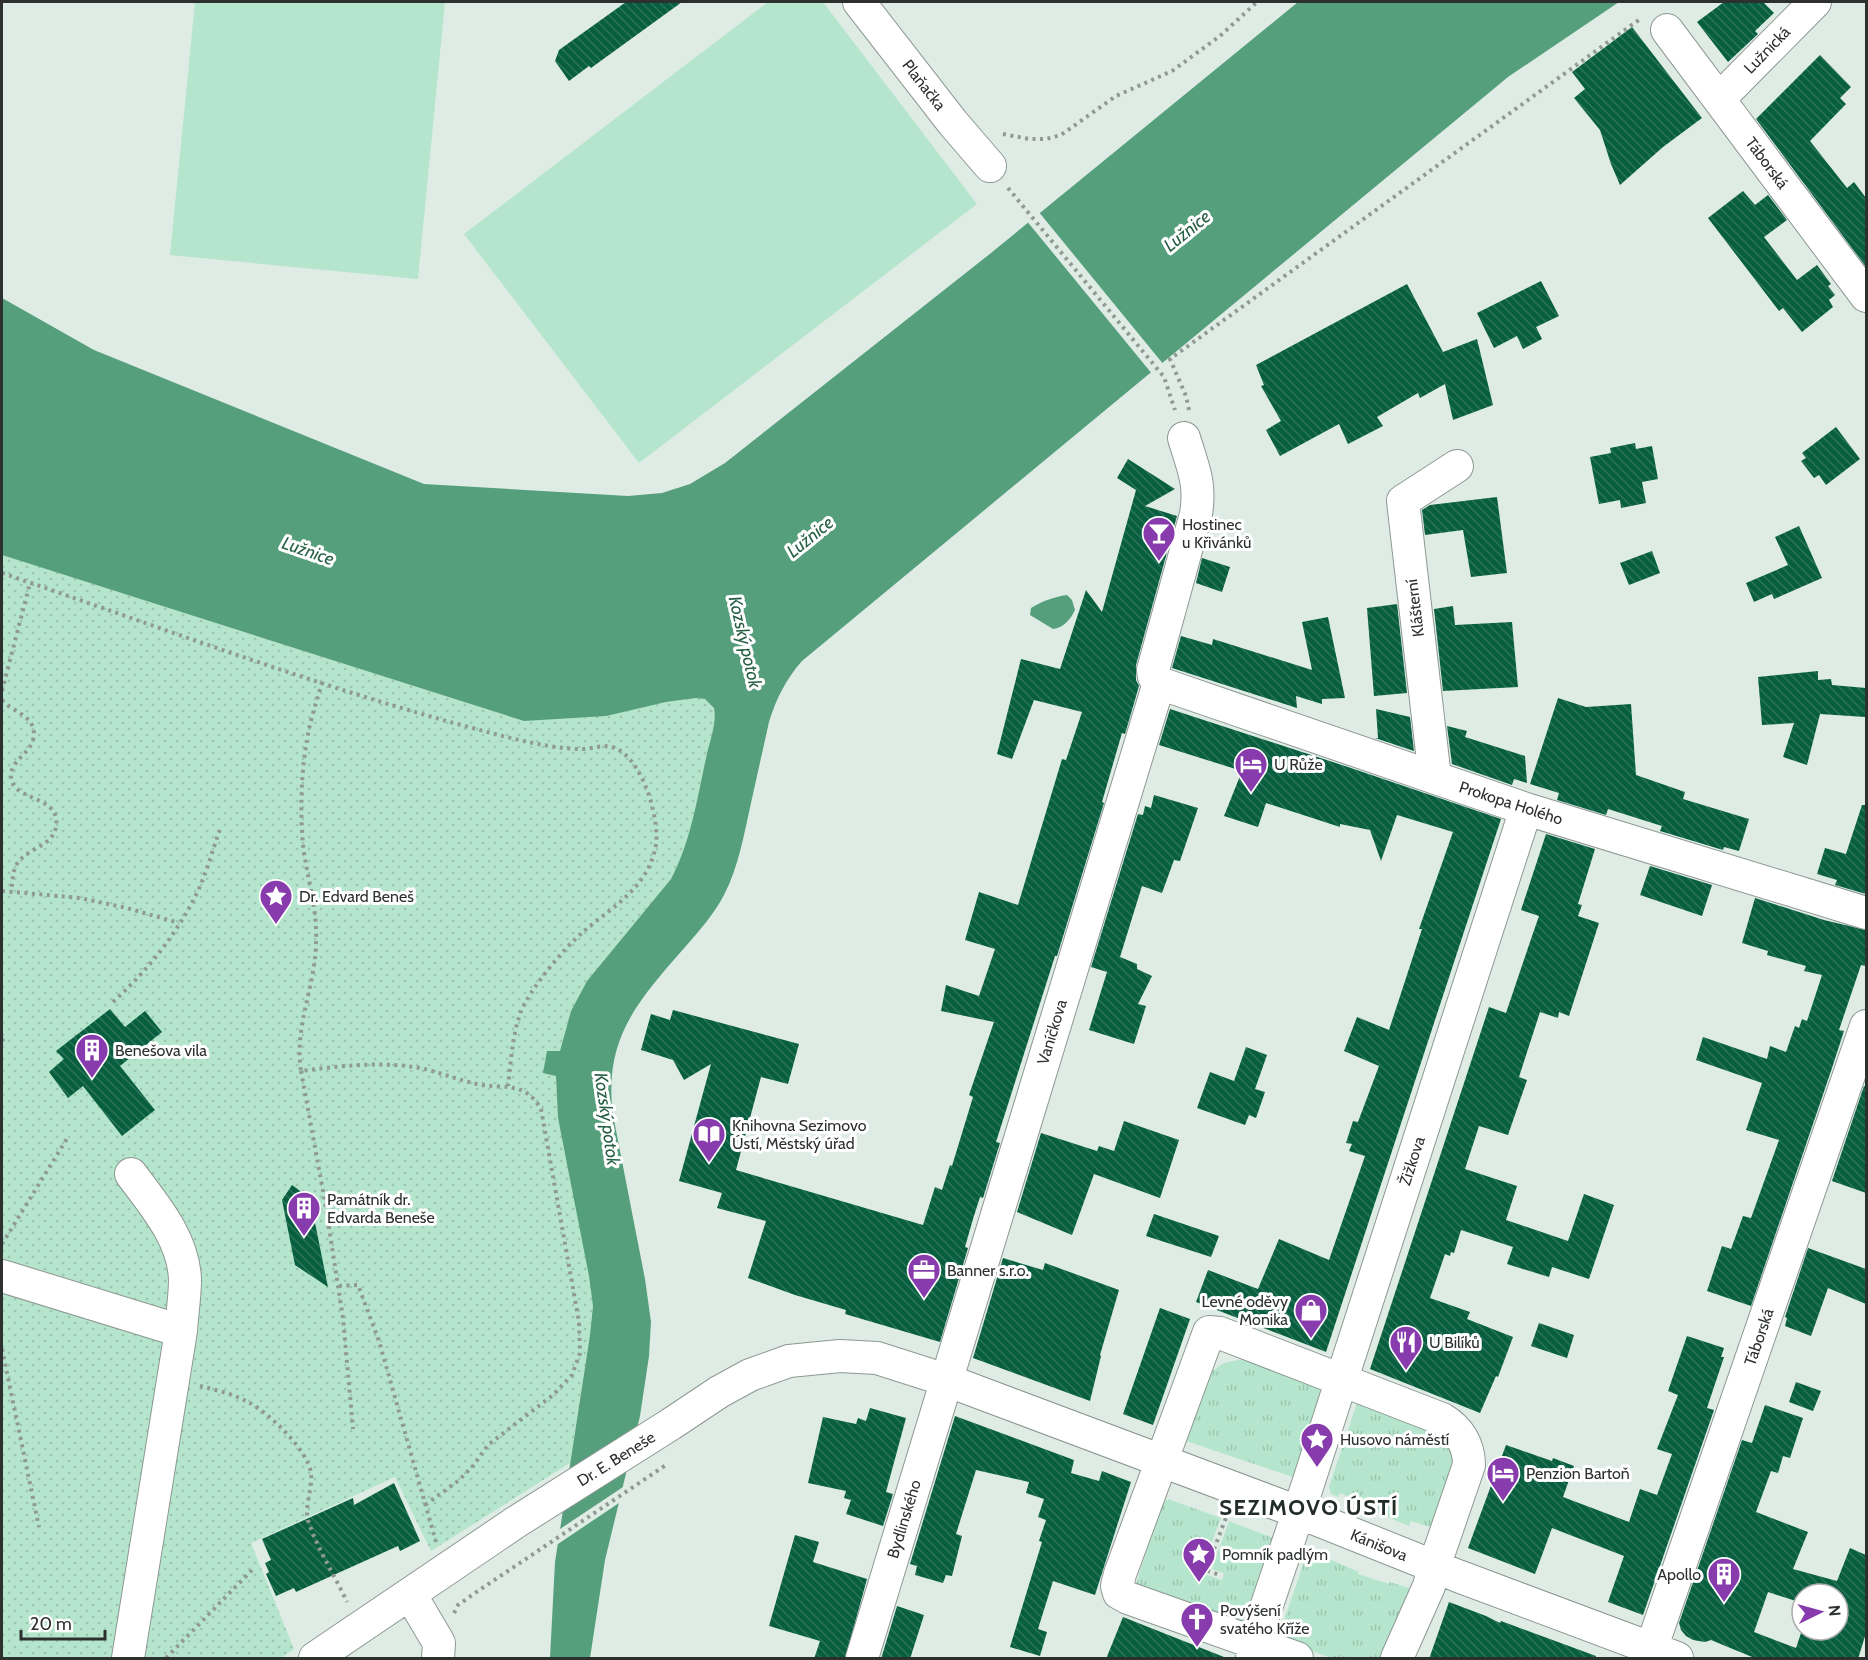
<svg xmlns="http://www.w3.org/2000/svg" width="1868" height="1660" font-family="Cabin,sans-serif">
<style>
.grass{fill:url(#grass-tufts)}
.garden{fill:url(#garden-dots)}
.pitch{fill:#b5e6cd}
.water{fill:#559f7d}
.pier{fill:#dfece5}
.building{fill:url(#building-back-hatch);fill-rule:evenodd}
.lines{fill:none;stroke-linecap:round;stroke-linejoin:round}
.minor-casing{stroke:#8d9892;stroke-width:34}
.path{stroke:#909994;stroke-width:4;stroke-dasharray:3 4.5;stroke-linecap:butt}
.minor{stroke:#fff;stroke-width:32}
.labels{text-anchor:middle;dominant-baseline:central;stroke-width:6;stroke-linejoin:round;paint-order:stroke}
.street-label{font-size:16px;fill:#2c302e;stroke:#fff}
.poi-label{font-size:16px;fill:#2c302e;stroke:#fff;text-anchor:start}
.water-label{font-size:18px;font-style:italic;fill:#265e46;stroke:#fff}
.district-label{font-size:22px;font-weight:bold;letter-spacing:1.5px;fill:#232d28;stroke:#fff}
</style>
<defs>
<pattern id="grass-tufts" width="24" height="20" patternUnits="userSpaceOnUse" patternTransform="scale(1.5)"><rect width="24" height="20" fill="#b5e6cd"/><path d="M3 7l-1-3M5 7V3M7 7l1-3M15 17l-1-3M17 17v-4M19 17l1-3" fill="none" stroke="#9cc6b0"/></pattern>
<pattern id="garden-dots" width="8" height="8" patternUnits="userSpaceOnUse" patternTransform="scale(1.5)"><rect width="8" height="8" fill="#b5e6cd"/><path d="M2 2h.1M6 6h.1" fill="none" stroke="#9cc6b0" stroke-width="1.8" stroke-linecap="round"/></pattern>
<pattern id="building-back-hatch" width="6" height="6" patternUnits="userSpaceOnUse" patternTransform="scale(1.5)"><rect width="6" height="6" fill="#075f40"/><path d="M-1 5l2 2M0 0l6 6M5-1l2 2" fill="none" stroke="#2c735a"/></pattern>
</defs>
<rect width="100%" height="100%" fill="#dfece5"/>
<!-- grass -->
<path class="grass" d="M1243,1359L1325,1387L1296,1478L1186,1441L1208,1374L1224,1363Z
M1357,1403L1443,1437L1451,1446L1456,1461L1435,1536L1428,1533L1430,1527L1411,1521L1409,1526L1362,1506V1503L1340,1493L1338,1497L1331,1494L1329,1487Z
M1168,1499L1221,1518L1203,1566L1192,1562L1190,1569L1222,1580L1224,1573L1212,1569L1229,1521L1273,1538L1247,1625L1135,1587L1162,1504Z
M1308,1550L1359,1572L1358,1574L1389,1584L1390,1582L1409,1588L1410,1592L1386,1649L1379,1658H1331L1278,1638Z"/>
<!-- garden -->
<path class="garden" d="M2,555L524,721L697,698L705,699L714,708C717,724 709,743 706,758C697,799 691,841 671,879L587,981L571,1011L560,1051H547L556,1076L558,1118L590,1276L593,1306L590,1335L570,1463L431,1551L395,1477L251,1543L294,1649L281,1658H2Z"/>
<!-- pitch -->
<path class="pitch" d="M195,2H445L418,279L170,255Z
M768,2H823L977,204L639,463L464,234Z"/>
<!-- water -->
<path class="water" d="M1298,2H1619L1508,77L802,661C786,679 776,699 769,722C763,749 757,776 751,803C744,834 739,866 724,895C714,914 700,930 686,946C638,1001 603,1038 613,1115L645,1279L651,1322L649,1356L640,1416L605,1560L590,1658H550L555,1562L590,1335L593,1306L589,1276L558,1118L556,1076L543,1073L547,1051H560L571,1011L587,981L671,879C691,841 697,799 706,758C709,743 717,724 714,708L705,699L696,698L666,702L606,716L524,721L2,555V298L94,350L424,484L628,496L662,493L690,484L725,463L991,253Z
M1067,595L1072,600L1075,610C1071,619 1063,628 1053,629L1030,615L1031,608C1043,601 1053,597 1067,595Z"/>
<!-- pier -->
<path class="pier" d="M1038,211L1164,365L1153,375L1026,220Z
M626,1485L622,1501L555,1546L557,1531Z"/>
<!-- building -->
<path class="building" d="M626,2H682L591,68L589,66L569,81L555,61L559,50Z
M1724,2H1763L1774,13L1755,31L1758,34L1728,62L1697,22Z
M1632,27L1702,118L1663,147L1620,185L1611,164L1600,130L1574,98L1585,89L1572,72Z
M1820,55L1851,87L1840,98L1846,104L1810,141L1847,188L1854,182L1866,198V267L1756,119Z
M1743,191L1755,205L1768,195L1787,220L1764,237L1797,280L1817,265L1831,284L1828,286L1835,295L1829,300L1833,307L1802,332L1783,308L1779,311L1708,218Z
M1541,281L1559,316L1536,327L1542,339L1523,349L1517,336L1494,348L1477,313Z
M1407,284L1443,352L1477,339L1493,405L1453,420L1445,384L1420,398L1418,393L1377,417L1383,426L1348,444L1339,424L1280,456L1266,430L1281,421L1261,386L1264,385L1256,365Z
M1836,427L1860,459L1826,485L1819,475L1814,478L1801,461L1806,458L1802,453Z
M1635,443L1636,449L1652,446L1658,479L1642,482L1646,503L1621,508L1620,500L1599,504L1590,457L1611,453L1610,448Z
M1128,459L1175,489L1145,506L1177,516L1136,665V680L1139,686L1125,734L1122,733L1102,802L1104,803L1057,956H1055L996,1142L1000,1143L983,1198L980,1197L973,1219L965,1247L968,1248L940,1342L845,1314L846,1310L795,1295L748,1278L766,1221L717,1208L722,1193L679,1181L711,1064L684,1080L673,1060L641,1050L651,1014L670,1020L673,1010L799,1044L788,1084L761,1077L736,1170L923,1225L935,1187L942,1190L950,1165L952,1166L973,1097L969,1095L994,1022L941,1011L946,985L979,996L995,949L965,940L979,892L1018,905L1062,759L1066,760L1082,712L1034,700L1012,759L997,754L1021,659L1060,669L1086,590L1102,612L1136,490L1117,478Z
M1497,497L1507,573L1471,577L1463,530L1425,535L1422,510L1430,505Z
M1799,526L1822,578L1774,599L1772,594L1754,602L1746,583L1788,565L1775,537Z
M1652,551L1660,573L1629,585L1620,563Z
M1202,558L1230,567L1222,592L1196,583Z
M1397,604L1407,693L1374,696L1367,608Z
M1453,606L1455,625L1512,622L1518,687L1443,691L1434,609Z
M1328,617L1345,698L1322,699V704L1296,696L1297,708L1172,668L1181,636L1212,645L1213,639L1312,670L1302,622Z
M1818,671V680L1831,679L1832,685L1866,688L1865,717L1820,714L1807,765L1783,757L1794,723L1762,725L1758,677Z
M1558,698L1586,707L1631,704L1636,775L1685,792L1683,799L1749,819L1739,851L1724,847L1723,850L1660,831L1662,826L1608,809L1606,815L1557,800L1559,793L1530,784Z
M1170,709L1345,766L1501,819L1326,1352L1196,1302L1208,1270L1258,1289L1279,1239L1329,1260L1365,1156L1349,1151L1352,1144L1346,1143L1353,1121L1358,1122L1379,1066L1344,1051L1357,1017L1389,1030L1422,929H1419L1453,832L1397,815L1381,861L1370,830L1340,824V827L1266,803L1258,827L1224,816L1242,771L1159,745Z
M1376,709L1410,717L1414,751L1375,738H1378Z
M1447,726L1467,731L1465,737L1525,756L1527,783L1514,779L1512,785L1452,764Z
M1154,795L1198,808L1180,861L1174,860L1162,893L1142,886L1120,957L1137,964V969L1152,976L1138,1004L1146,1006L1134,1044L1089,1030L1107,972L1091,967L1138,814L1143,815L1145,806L1151,808Z
M1862,805H1866V894L1835,885L1837,880L1817,874L1825,848L1846,854Z
M1546,834L1595,849L1578,904L1582,905L1578,916L1599,923L1569,1016L1559,1012L1558,1018L1540,1012L1519,1077L1527,1080L1508,1135L1479,1126L1465,1169L1517,1186L1506,1220L1568,1241L1584,1194L1614,1205L1589,1279L1552,1267L1549,1277L1507,1264L1513,1247L1461,1230L1454,1253L1451,1252L1450,1256L1445,1254L1430,1298L1470,1312L1467,1319L1513,1337L1498,1377L1496,1376L1480,1413L1370,1369L1489,1007L1506,1013L1531,939L1539,916L1521,910Z
M1650,866L1712,885L1702,916L1640,895Z
M1755,898L1824,920L1866,930V966L1861,965L1839,1030L1844,1031L1831,1071L1751,1306L1707,1291L1722,1246L1731,1249L1743,1216L1751,1218L1779,1140L1746,1130L1762,1083L1696,1060L1703,1037L1767,1059L1770,1046L1786,1052L1795,1026L1799,1028L1802,1019L1807,1021L1822,975L1804,971L1806,966L1767,955L1768,951L1742,943Z
M110,1009L125,1027L145,1011L162,1032L120,1066L155,1110L122,1136L83,1086L68,1098L49,1072L64,1059L56,1051Z
M1246,1047L1267,1055L1255,1089L1265,1092L1256,1118L1249,1115L1245,1125L1197,1108L1210,1072L1234,1081Z
M1864,1086L1866,1087V1193L1832,1181Z
M1124,1121L1179,1140L1160,1198L1094,1174L1072,1235L1017,1212L1041,1133L1097,1151L1099,1146L1114,1151Z
M292,1185L310,1198L328,1287L295,1265L282,1200Z
M1154,1214L1219,1236L1211,1257L1146,1236Z
M1808,1248L1866,1269V1304L1828,1288L1811,1336L1785,1326L1787,1318L1785,1317Z
M1003,1258L1043,1270L1045,1263L1119,1290L1100,1355L1101,1356L1090,1401L973,1358Z
M1160,1308L1190,1319L1153,1425L1123,1414Z
M1539,1323L1574,1335L1567,1358L1531,1346Z
M1687,1336L1724,1348L1721,1357H1724L1707,1408L1714,1410L1643,1615L1608,1602L1624,1556L1552,1528L1535,1574L1468,1548L1506,1445L1552,1461L1553,1458L1574,1466L1563,1497L1629,1522L1640,1489L1657,1495L1672,1454L1657,1449L1678,1395L1668,1391Z
M1796,1382L1821,1391L1813,1411L1789,1402Z
M1765,1405L1803,1418L1790,1458L1783,1456L1778,1473L1771,1471L1756,1512L1808,1532L1793,1569L1837,1581L1850,1548L1866,1555V1633L1858,1659H1757L1711,1640L1705,1642L1693,1640L1686,1636L1681,1630L1679,1623L1742,1440L1752,1443ZM1768,1592L1802,1603V1594H1838V1630H1802L1796,1648L1754,1632Z
M870,1408L906,1418L886,1492L893,1494L883,1526L846,1514L851,1500L844,1498L846,1491L808,1483L823,1417L856,1424L858,1418L866,1421Z
M955,1416L1074,1460L1071,1473L1099,1481L1102,1471L1131,1482L1095,1595L1053,1581L1038,1629L1047,1632L1040,1656L1010,1647L1042,1542L1039,1541L1046,1520L1038,1517L1044,1499L1026,1493L1029,1482L976,1470L956,1534L962,1536L952,1576L946,1575L943,1583L915,1575L917,1566L910,1564Z
M394,1483L420,1541L400,1551L398,1546L296,1592L294,1588L276,1596L266,1574L269,1572L265,1563L271,1560L262,1539L353,1498L354,1505Z
M795,1535L819,1542L813,1562L867,1579L845,1659H814L820,1641L769,1626Z
M1449,1602L1486,1616L1500,1623L1501,1621L1596,1656L1595,1659H1429Z
M897,1606L924,1615L910,1659H881Z
M1123,1617L1224,1657V1659H1106Z"/>
<g class="lines">
<defs>
<path id="minor" d="M859,2L953,123L990,166
M1667,30L1866,296
M1719,99L1815,2
M1159,683L1526,809L1866,913
M1159,683L1154,677L1153,670L1196,514C1201,483 1193,468 1184,438
M1435,778L1403,501L1457,466
M2,1276L181,1331
M410,1594L439,1643L438,1658
M128,1658L181,1331C182,1314 185,1296 185,1280C184,1239 154,1205 131,1174
M315,1658L516,1522L671,1424L719,1392L750,1375L789,1361L840,1356L877,1358L946,1380L1298,1512L1458,1576L1677,1658
M862,1658L1159,683
M1252,1658L1254,1643L1307,1487L1526,809
M1297,1658L1128,1598L1119,1593L1117,1586L1120,1574L1209,1332L1220,1333L1442,1419C1459,1429 1469,1445 1469,1465L1434,1567L1429,1586L1397,1658
M1648,1658L1866,1026"/>
</defs>
<!-- minor casing -->
<use href="#minor" class="minor-casing"/>
<!-- path -->
<path class="path" d="M1003,134L1029,139H1046L1061,135L1116,96L1172,71L1220,36L1257,2
M1008,188L1164,377L1175,410
M1189,410L1186,396L1170,359L1640,19
M2,573C151,624 299,680 450,722C488,732 524,743 563,748C568,748 573,749 578,749C591,750 603,743 615,748C643,759 662,823 655,850C645,890 612,907 584,931C565,947 528,991 520,1014C512,1037 511,1062 508,1086
M322,682C317,701 310,720 307,740C301,773 300,811 303,845C307,878 318,911 316,944C315,987 294,1027 301,1071C340,1066 381,1061 420,1068C439,1072 458,1080 477,1084C505,1090 524,1080 541,1109L579,1322L580,1353L572,1375L553,1395L488,1445L473,1466L458,1481L425,1505
M2,691L30,583
M2,700C13,713 39,716 33,740C29,756 4,763 13,784C21,800 61,798 56,827C53,845 30,848 19,861C12,869 13,881 11,892
M2,891L80,898L127,908L179,923
M113,1002C148,970 177,934 198,891C207,871 213,849 220,829
M2,1039L5,1045
M301,1071L325,1202L343,1318L353,1429
M2,1244L68,1137
M339,1286L358,1285L379,1341L436,1542
M2,1349L39,1527
M200,1386C216,1390 233,1394 248,1402C268,1412 308,1450 311,1473C313,1489 303,1508 309,1523C318,1550 335,1576 347,1602
M1193,1566L1220,1575
M1206,1570L1227,1515
M454,1613L458,1605L478,1591L666,1465
M166,1658L253,1569"/>
<!-- minor -->
<use href="#minor" class="minor"/>
</g>
<!-- icons -->
<defs>
<symbol id="bar-pin" viewBox="-11 -11 22 30"><path d="M0 17L-7.5 6A9.5 9.5 0 1 1 7.5 6Z" fill="#873bad" stroke="#fff"/><path d="M-6-5H6L.8 .8V4.5H3.5V6h-7V4.5H-.8V.8Z" fill="#fff"/></symbol>
<symbol id="hotel-pin" viewBox="-11 -11 22 30"><path d="M0 17L-7.5 6A9.5 9.5 0 1 1 7.5 6Z" fill="#873bad" stroke="#fff"/><path d="M-6-4.5h1.5V1H6V5H4.5V3h-9V5H-6ZM-4 0a1.8 1.8 0 1 1 3.6 0ZM.5 0V-2.5h3Q6-2.5 6 0Z" fill="#fff"/></symbol>
<symbol id="sight-pin" viewBox="-11 -11 22 30"><path d="M0 17L-7.5 6A9.5 9.5 0 1 1 7.5 6Z" fill="#873bad" stroke="#fff"/><path d="M0-6L1.8-2.2L6-1.7L2.9 1.2L3.7 5.4L0 3.3L-3.7 5.4L-2.9 1.2L-6-1.7L-1.8-2.2Z" fill="#fff"/></symbol>
<symbol id="building-pin" viewBox="-11 -11 22 30"><path d="M0 17L-7.5 6A9.5 9.5 0 1 1 7.5 6Z" fill="#873bad" stroke="#fff"/><path d="M-4-6H4V6H1V3H-1V6H-4ZM-2.5-4.3h1.7v1.8h-1.7ZM.8-4.3h1.7v1.8H.8ZM-2.5-1h1.7V.8h-1.7ZM.8-1h1.7V.8H.8Z" fill="#fff"/></symbol>
<symbol id="library-pin" viewBox="-11 -11 22 30"><path d="M0 17L-7.5 6A9.5 9.5 0 1 1 7.5 6Z" fill="#873bad" stroke="#fff"/><path d="M-6-4Q-3-5.5-.7-3.5V5Q-3 3-6 4ZM6-4Q3-5.5 .7-3.5V5Q3 3 6 4Z" fill="#fff"/></symbol>
<symbol id="office-pin" viewBox="-11 -11 22 30"><path d="M0 17L-7.5 6A9.5 9.5 0 1 1 7.5 6Z" fill="#873bad" stroke="#fff"/><path d="M-6-3h4V-5.5h4V-3h4V5H-6ZM-1-4.5V-3h2v-1.5ZM-6 0V1H6V0Z" fill="#fff"/></symbol>
<symbol id="shop-pin" viewBox="-11 -11 22 30"><path d="M0 17L-7.5 6A9.5 9.5 0 1 1 7.5 6Z" fill="#873bad" stroke="#fff"/><path d="M-5-2.5h2.3a2.7 3.5 0 0 1 5.4 0H5L5.5 6h-11ZM-1.5-2.5h3a1.5 2.3 0 0 0-3 0Z" fill="#fff"/></symbol>
<symbol id="restaurant-pin" viewBox="-11 -11 22 30"><path d="M0 17L-7.5 6A9.5 9.5 0 1 1 7.5 6Z" fill="#873bad" stroke="#fff"/><path d="M-5-6h1v4h1v-4h1v4h1v-4h1v5L-1.5 .5V6h-2V.5L-5-1ZM5-6V6H3V1.5H1.5Q1.5-4 5-6Z" fill="#fff"/></symbol>
<symbol id="church-pin" viewBox="-11 -11 22 30"><path d="M0 17L-7.5 6A9.5 9.5 0 1 1 7.5 6Z" fill="#873bad" stroke="#fff"/><path d="M-1.2-6h2.4v3.5h3.3v2.4h-3.3V6h-2.4V-.1h-3.3v-2.4h3.3Z" fill="#fff"/></symbol>
</defs>
<g fill-rule="evenodd">
<use href="#bar-pin" x="1140" y="514" width="38" height="52"/>
<use href="#hotel-pin" x="1232" y="745" width="38" height="52"/>
<use href="#sight-pin" x="257" y="877" width="38" height="52"/>
<use href="#building-pin" x="73" y="1031" width="38" height="52"/>
<use href="#library-pin" x="690" y="1115" width="38" height="52"/>
<use href="#building-pin" x="285" y="1189" width="38" height="52"/>
<use href="#office-pin" x="905" y="1251" width="38" height="52"/>
<use href="#shop-pin" x="1292" y="1291" width="38" height="52"/>
<use href="#restaurant-pin" x="1387" y="1323" width="38" height="52"/>
<use href="#sight-pin" x="1298" y="1420" width="38" height="52"/>
<use href="#hotel-pin" x="1484" y="1454" width="38" height="52"/>
<use href="#sight-pin" x="1180" y="1535" width="38" height="52"/>
<use href="#building-pin" x="1705" y="1555" width="38" height="52"/>
<use href="#church-pin" x="1178" y="1600" width="38" height="52"/>
</g>
<g class="labels">
<!-- street labels -->
<g class="street-label">
<text transform="translate(1767 50) rotate(-46)">Lužnická</text>
<text transform="translate(924 85) rotate(52)">Plaňačka</text>
<text transform="translate(1767 163) rotate(53)">Táborská</text>
<text transform="translate(1415 608) rotate(-97)">Klášterní</text>
<text transform="translate(1511 803) rotate(18)">Prokopa Holého</text>
<text transform="translate(1052 1032) rotate(-73)">Vaníčkova</text>
<text transform="translate(1412 1161) rotate(-72)">Žižkova</text>
<text transform="translate(1759 1337) rotate(-71)">Táborská</text>
<text transform="translate(616 1459) rotate(-32)">Dr. E. Beneše</text>
<text transform="translate(904 1519) rotate(-73)">Bydlinského</text>
<text transform="translate(1379 1545) rotate(22)">Kánišova</text>
</g>
<!-- poi labels -->
<g class="poi-label">
<text x="1182" y="524">Hostinec<tspan x="1182" dy="18">u Křivánků</tspan></text>
<text x="1274" y="764">U Růže</text>
<text x="299" y="896">Dr. Edvard Beneš</text>
<text x="115" y="1050">Benešova vila</text>
<text x="732" y="1125">Knihovna Sezimovo<tspan x="732" dy="18">Ústí, Městský úřad</tspan></text>
<text x="327" y="1199">Památník dr.<tspan x="327" dy="18">Edvarda Beneše</tspan></text>
<text x="947" y="1270">Banner s.r.o.</text>
<text x="1288" y="1301" text-anchor="end">Levné oděvy<tspan x="1288" dy="18">Monika</tspan></text>
<text x="1429" y="1342">U Bilíků</text>
<text x="1340" y="1439">Husovo náměstí</text>
<text x="1526" y="1473">Penzion Bartoň</text>
<text x="1222" y="1554">Pomník padlým</text>
<text x="1701" y="1574" text-anchor="end">Apollo</text>
<text x="1220" y="1610">Povýšení<tspan x="1220" dy="18">svatého Kříže</tspan></text>
</g>
<!-- water labels -->
<g class="water-label">
<text transform="translate(1187 231) rotate(-39)">Lužnice</text>
<text transform="translate(810 537) rotate(-39)">Lužnice</text>
<text transform="translate(308 551) rotate(19)">Lužnice</text>
<text transform="translate(745 642) rotate(77)">Kozský potok</text>
<text transform="translate(607 1119) rotate(82)">Kozský potok</text>
</g>
<!-- district labels -->
<g class="district-label">
<text x="1309" y="1507">SEZIMOVO ÚSTÍ</text>
</g>
</g>
<!-- border -->
<rect width="1868" height="1660" fill="none" stroke="#2c302e" stroke-width="6"/>
<!-- north arrow -->
<g transform="translate(1820 1612) rotate(85)"><circle r="28" fill="#ffffff" stroke="#abacab" stroke-width="1.5"/>
<path d="M0-4.5L10 22L0 15L-10 22Z" fill="#873bad"/>
<text y="-9" font-size="16" font-weight="bold" text-anchor="middle" fill="#2c302e">N</text>
</g>
<!-- scale -->
<path d="M21 1630v9h84v-9" fill="none" stroke="#2c302e" stroke-width="3"/>
<text x="30" y="1630" font-size="18" fill="#2c302e" stroke="#ffffff" stroke-width="4.5" paint-order="stroke">20 m</text>
</svg>
